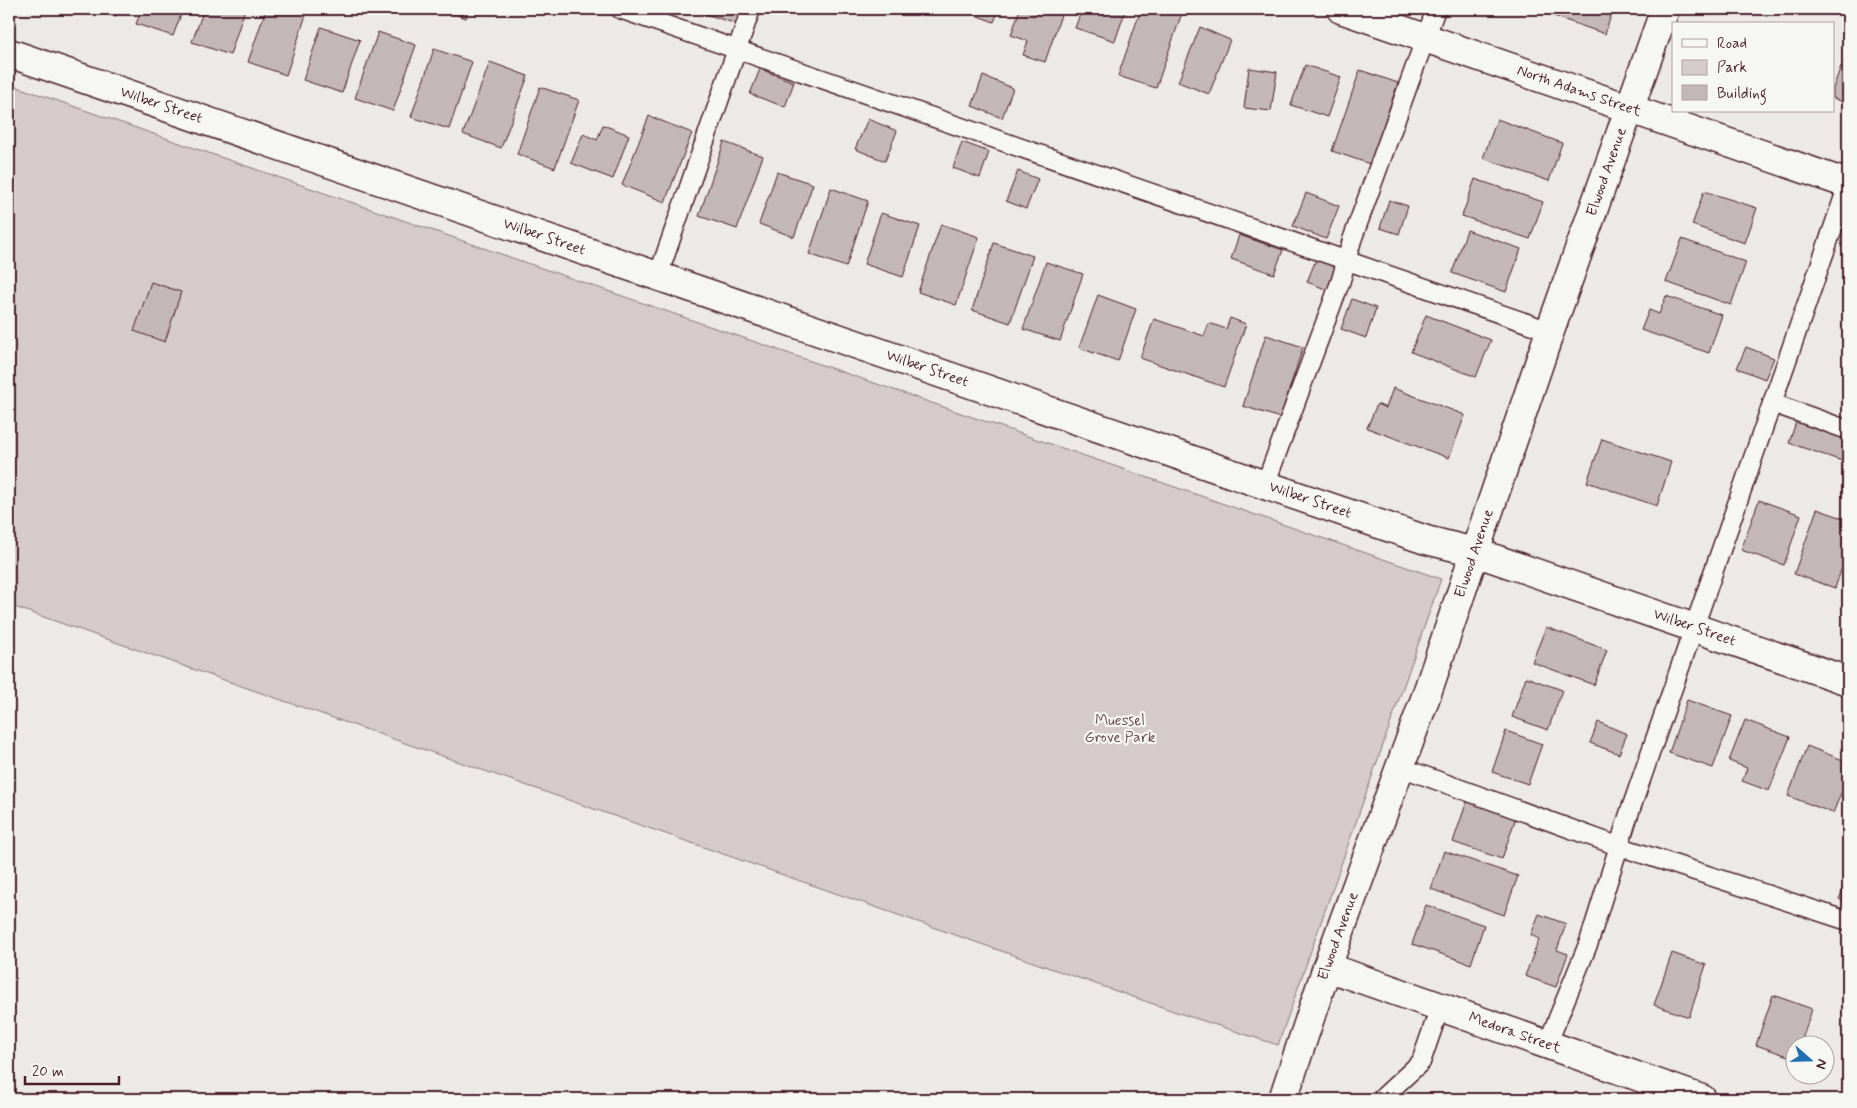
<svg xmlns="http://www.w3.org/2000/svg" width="1857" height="1108" font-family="Mynerve,sans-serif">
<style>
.green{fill:#d4cbca;stroke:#8f757a}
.building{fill:#c4b7b7;stroke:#4a1f2b}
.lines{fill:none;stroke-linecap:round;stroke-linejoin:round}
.service-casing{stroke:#4a1f2b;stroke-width:21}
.minor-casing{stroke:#4a1f2b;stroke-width:31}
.tertiary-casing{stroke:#4a1f2b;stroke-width:31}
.service{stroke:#f6f6f2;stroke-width:18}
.minor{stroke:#f6f6f2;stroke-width:28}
.tertiary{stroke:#f6f6f2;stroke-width:28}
.labels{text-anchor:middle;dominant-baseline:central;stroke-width:4.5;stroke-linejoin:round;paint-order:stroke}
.street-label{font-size:15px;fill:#4a1f2b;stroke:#f6f6f2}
.park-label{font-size:15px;fill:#6c4a53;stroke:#f6f6f2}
</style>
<rect width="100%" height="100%" fill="#ece9e6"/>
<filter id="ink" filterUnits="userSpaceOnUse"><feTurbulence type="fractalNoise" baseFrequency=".02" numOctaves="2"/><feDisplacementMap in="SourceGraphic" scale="10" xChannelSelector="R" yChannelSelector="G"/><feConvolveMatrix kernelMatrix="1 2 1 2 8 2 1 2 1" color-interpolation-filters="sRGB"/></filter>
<g filter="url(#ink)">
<!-- green -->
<path class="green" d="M9,84L1441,579L1278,1045L1182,1014L9,605Z"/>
<!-- building -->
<path class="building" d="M96,9H118L116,16Z
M142,9H183L173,36L136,24Z
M204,9H245L230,55L192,42Z
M266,9H308L286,75L248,62Z
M439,9H469L466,18Z
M700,9H742L737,24L699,12Z
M959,9H999L994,22Z
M1020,9H1063L1045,62L1023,55L1028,41L1011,35Z
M1082,9H1126L1115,41L1075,28Z
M1141,9L1183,10L1156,88L1118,76Z
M1543,9H1613L1605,34L1542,12Z
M321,27L360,40L342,93L303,80Z
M1200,27L1230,40L1209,94L1178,82Z
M378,32L416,45L393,111L355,98Z
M434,49L472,62L449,129L411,117Z
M490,62L528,76L501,148L463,134Z
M1305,65L1341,77L1327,117L1291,105Z
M1841,66L1848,69V104L1833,98V88Z
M1249,68L1277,72L1271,111L1244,108Z
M760,69L794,82L785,107L750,94Z
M1360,70L1398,83L1370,164L1332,151Z
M983,76L1013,88L1002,118L972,106Z
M540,87L579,100L555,168L517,154Z
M649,116L692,133L665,202L622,185Z
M868,119L897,131L885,161L855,149Z
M1497,119L1562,143L1549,181L1483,158Z
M603,125L629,135L613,179L571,163L583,134L597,140Z
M724,142L763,156L737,229L699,216Z
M962,142L989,152L980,178L953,168Z
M1018,171L1038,179L1026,209L1006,201Z
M777,172L813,184L794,237L759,224Z
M1475,179L1543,202L1530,239L1462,216Z
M831,188L868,201L846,267L809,254Z
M1704,191L1757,208L1745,243L1692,225Z
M1306,193L1339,206L1326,239L1293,226Z
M1389,200L1408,206L1399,234L1380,228Z
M881,213L920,226L903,277L864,264Z
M941,224L979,237L956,305L918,292Z
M1467,230L1521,249L1506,292L1452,273Z
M1239,235L1283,250L1274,274L1231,259Z
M1682,239L1746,262L1731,305L1666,282Z
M994,243L1033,256L1010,323L972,310Z
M1317,257L1337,264L1328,290L1307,282Z
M1046,262L1083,274L1060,341L1023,329Z
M151,282L181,292L165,342L134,331Z
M1098,295L1136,309L1118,361L1079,348Z
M1666,296L1722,315L1709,353L1641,330L1649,310L1659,314Z
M1352,299L1376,308L1366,338L1341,329Z
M1426,315L1491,340L1476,377L1411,352Z
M1230,318L1246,324L1224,387L1140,358L1154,319L1204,336L1209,323L1226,329Z
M1266,335L1303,347L1280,418L1243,406Z
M1746,347L1774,358L1765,379L1737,368Z
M1393,388L1465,415L1449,458L1367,428L1377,404L1386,408Z
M1799,413L1848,428V463L1789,443Z
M1602,439L1671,462L1657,506L1587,482Z
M1759,500L1801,515L1784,565L1741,550Z
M1817,509L1848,520V550L1835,588L1794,574Z
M1546,627L1607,650L1594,685L1532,662Z
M1526,677L1562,690L1548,730L1512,717Z
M1687,700L1732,716L1713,768L1669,753Z
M1745,720L1790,737L1769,791L1742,781L1747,768L1729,761Z
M1598,722L1627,734L1619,754L1590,743Z
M1506,731L1542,744L1528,784L1492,772Z
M1807,746L1848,762V776L1833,813L1788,796Z
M1469,795L1518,811L1502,859L1453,842Z
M1444,851L1518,876L1504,915L1431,889Z
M1848,878V903L1839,899Z
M1426,905L1484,925L1471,964L1412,944Z
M1539,914L1566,924L1557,950L1568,954L1556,987L1525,976L1539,939L1531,935Z
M1672,953L1706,965L1689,1017L1654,1005Z
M1773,995L1812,1009L1800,1046H1794V1058L1756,1045Z"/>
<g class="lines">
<defs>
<path id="service" d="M620,9L1550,331
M658,276L751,9
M1772,403L1848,430
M1265,485L1341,280L1352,240L1436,9
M1400,767L1618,846L1848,921
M1547,1045L1589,942L1628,817L1848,185
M1381,1099L1421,1062L1440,1007"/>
<g id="minor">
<path id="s1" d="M1341,9L1848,184"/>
<path id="s2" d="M1327,967L1702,1099"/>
</g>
<g id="tertiary">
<path id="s3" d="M9,53L1265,485L1426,540L1475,552L1848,681"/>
<path id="s4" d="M1283,1099L1327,967L1426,696L1550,331L1665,9"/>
</g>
</defs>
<!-- service casing -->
<use href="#service" class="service-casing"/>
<!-- minor casing -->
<use href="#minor" class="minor-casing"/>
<!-- tertiary casing -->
<use href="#tertiary" class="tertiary-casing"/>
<!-- service -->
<use href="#service" class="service"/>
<!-- minor -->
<use href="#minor" class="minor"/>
<!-- tertiary -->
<use href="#tertiary" class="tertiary"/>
</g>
</g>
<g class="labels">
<!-- street labels -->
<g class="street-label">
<text stroke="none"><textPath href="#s1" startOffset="252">North Adams Street</textPath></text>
<text stroke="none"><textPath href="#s3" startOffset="161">Wilber Street</textPath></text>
<text stroke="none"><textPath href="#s4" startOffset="982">Elwood Avenue</textPath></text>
<text stroke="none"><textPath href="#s3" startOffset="566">Wilber Street</textPath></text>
<text stroke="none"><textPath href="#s3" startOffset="971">Wilber Street</textPath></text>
<text stroke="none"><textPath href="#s3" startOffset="1376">Wilber Street</textPath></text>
<text stroke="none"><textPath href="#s4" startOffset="578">Elwood Avenue</textPath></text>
<text stroke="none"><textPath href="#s3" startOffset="1781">Wilber Street</textPath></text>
<text stroke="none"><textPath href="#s4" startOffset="172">Elwood Avenue</textPath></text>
<text stroke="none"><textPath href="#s2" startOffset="199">Medora Street</textPath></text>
</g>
<!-- park labels -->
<g class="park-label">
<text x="1120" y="721">Muessel<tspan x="1120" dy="17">Grove Park</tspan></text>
</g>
</g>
<!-- margin -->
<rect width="1857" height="1108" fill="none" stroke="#f6f6f2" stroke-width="30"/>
<rect x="15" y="15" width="1827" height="1078" fill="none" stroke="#4a1f2b" stroke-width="2" filter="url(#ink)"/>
<!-- legend -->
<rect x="1672" y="22" width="162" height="90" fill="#f6f6f2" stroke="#b1a0a2"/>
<rect x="1682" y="39" width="25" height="8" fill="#f6f6f2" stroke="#b1a0a2"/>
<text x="1717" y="48" font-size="15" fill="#4a1f2b">Road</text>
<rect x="1682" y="60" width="25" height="15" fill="#d4cbca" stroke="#b1a0a2"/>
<text x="1717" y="72" font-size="15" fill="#4a1f2b">Park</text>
<rect x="1682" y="85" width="25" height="15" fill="#c4b7b7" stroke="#b1a0a2"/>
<text x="1717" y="98" font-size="15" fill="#4a1f2b">Building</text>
<!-- north arrow -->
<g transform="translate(1810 1060) rotate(110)"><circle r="24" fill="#f6f6f2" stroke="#b1a0a2"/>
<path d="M0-4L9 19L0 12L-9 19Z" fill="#1f6fb2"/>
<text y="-8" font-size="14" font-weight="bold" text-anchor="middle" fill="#4a1f2b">N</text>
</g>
<!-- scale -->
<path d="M25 1076v8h94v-8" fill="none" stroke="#4a1f2b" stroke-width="2.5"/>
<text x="32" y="1076" font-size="15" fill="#4a1f2b" stroke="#f6f6f2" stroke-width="4" paint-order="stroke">20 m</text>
</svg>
